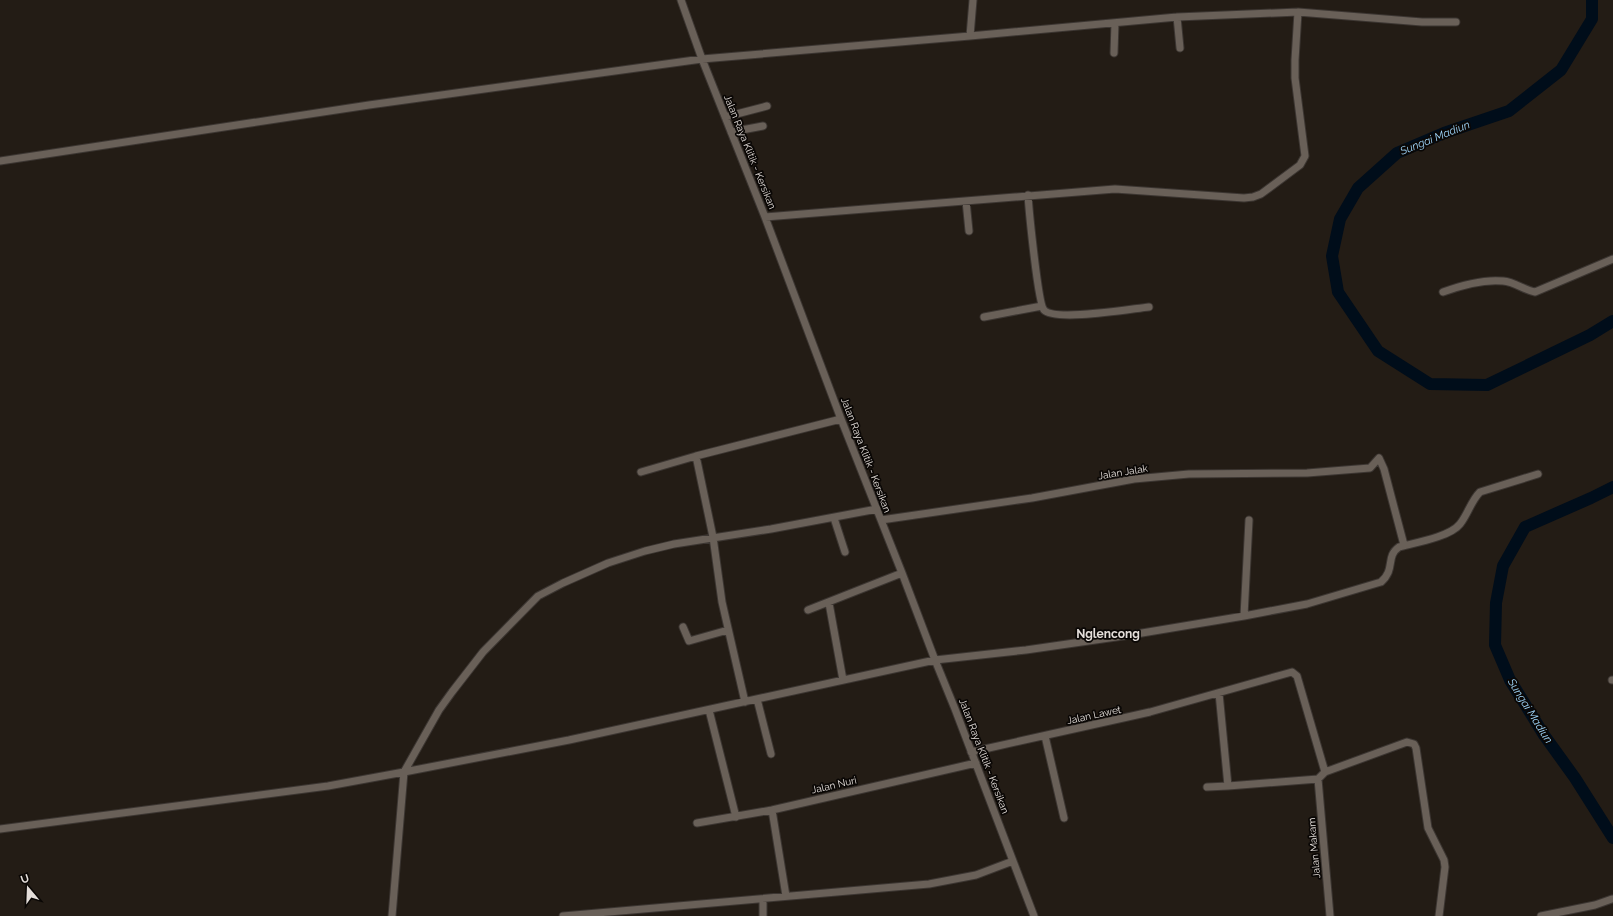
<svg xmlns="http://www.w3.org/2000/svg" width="1613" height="916" font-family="Raleway,sans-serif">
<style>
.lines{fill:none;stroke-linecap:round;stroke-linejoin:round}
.river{stroke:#000d1a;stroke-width:12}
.minor-casing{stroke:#3c3632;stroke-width:9}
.minor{stroke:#696058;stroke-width:7}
.labels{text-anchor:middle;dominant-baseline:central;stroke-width:3.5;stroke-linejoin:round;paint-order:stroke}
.street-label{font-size:10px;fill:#e4deda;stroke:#0a0705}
.water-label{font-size:11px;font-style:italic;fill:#a0d7fc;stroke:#0a0705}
.quarter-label{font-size:12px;font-weight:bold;fill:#e4deda;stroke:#0a0705}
</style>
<rect width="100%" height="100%" fill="#231c15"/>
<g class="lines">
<!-- river -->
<path class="river" d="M1592,0V19L1561,70L1509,111L1444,133L1397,153L1358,188L1340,219L1332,256L1338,292L1378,351L1430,384L1487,385L1590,335L1613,321
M1613,487L1591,498L1525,527L1503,566L1496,603L1495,645L1510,680L1544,735L1575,778L1613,838"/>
<defs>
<path id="minor" d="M681,0L702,59L765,217L841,419L902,573L935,660L955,709L1034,916
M1177,17L1180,48
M970,36L973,0
M1114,53L1115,23
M725,117L767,106
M731,132L763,126
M0,161L369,105L702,59L970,36L1177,17L1298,12L1422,22H1456
M1028,195C1029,210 1038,304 1044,310C1055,322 1130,309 1149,307
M966,201L969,231
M765,217L1115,189L1244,198L1253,197L1261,194L1300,165L1305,156L1295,78V60L1298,12
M1443,292C1462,285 1483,279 1503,281C1515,282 1524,290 1535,292L1613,259
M984,317L1042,306
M696,456L713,537L722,602L745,702
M641,472L696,456L841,419
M834,518L845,552
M881,520L1032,498L1134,479L1189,474L1307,473L1370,468L1379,458L1384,469L1404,545
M829,603L843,680
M808,610L902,573
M1244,616L1249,520
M683,627L689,641L728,630
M1612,680H1613
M1219,693L1228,786L1318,779L1325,772L1407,742L1414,744L1416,748L1428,828L1444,860L1445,867L1439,916
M757,699L771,754
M709,710L736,817
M1045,736L1064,818
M971,752L1150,712L1292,672L1297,676L1325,772
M1318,779L1330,916
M1207,787L1228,786
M772,810L786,896
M697,823L772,810L976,763
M0,829L328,786L404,772L439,710L452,692L483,652L538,596L563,583L608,563L645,551L674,544L771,529L877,509
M763,899V916
M392,916L404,772L569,740L935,660L1026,650L1130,635L1244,616L1307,604L1381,582C1396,569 1385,557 1399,547C1414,543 1450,537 1460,524C1468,514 1471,501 1480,492L1538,474
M563,916L929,884L976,875L1013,861
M1541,916L1595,905L1612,899"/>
</defs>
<!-- minor casing -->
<use href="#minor" class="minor-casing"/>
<!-- minor -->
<use href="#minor" class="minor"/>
</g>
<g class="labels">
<!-- street labels -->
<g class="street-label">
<text transform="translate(750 152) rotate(68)">Jalan Raya Klitik - Kersikan</text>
<text transform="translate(866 455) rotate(69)">Jalan Raya Klitik - Kersikan</text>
<text transform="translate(1123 472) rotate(-9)">Jalan Jalak</text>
<text transform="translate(1094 715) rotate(-12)">Jalan Lawet</text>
<text transform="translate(984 756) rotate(69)">Jalan Raya Klitik - Kersikan</text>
<text transform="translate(834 785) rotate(-13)">Jalan Nuri</text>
<text transform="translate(1314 848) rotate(-95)">Jalan Makam</text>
</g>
<!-- water labels -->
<g class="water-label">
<text transform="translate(1435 138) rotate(-22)">Sungai Madiun</text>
<text transform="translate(1530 711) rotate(58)">Sungai Madiun</text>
</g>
<!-- quarter labels -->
<g class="quarter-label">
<text x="1108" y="634">Nglencong</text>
</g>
</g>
<!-- north arrow -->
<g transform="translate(28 888) rotate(341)" stroke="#0a0705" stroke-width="3" paint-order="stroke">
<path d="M0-3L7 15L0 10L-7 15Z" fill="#e4deda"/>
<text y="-6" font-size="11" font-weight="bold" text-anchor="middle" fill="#e4deda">U</text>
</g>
</svg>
